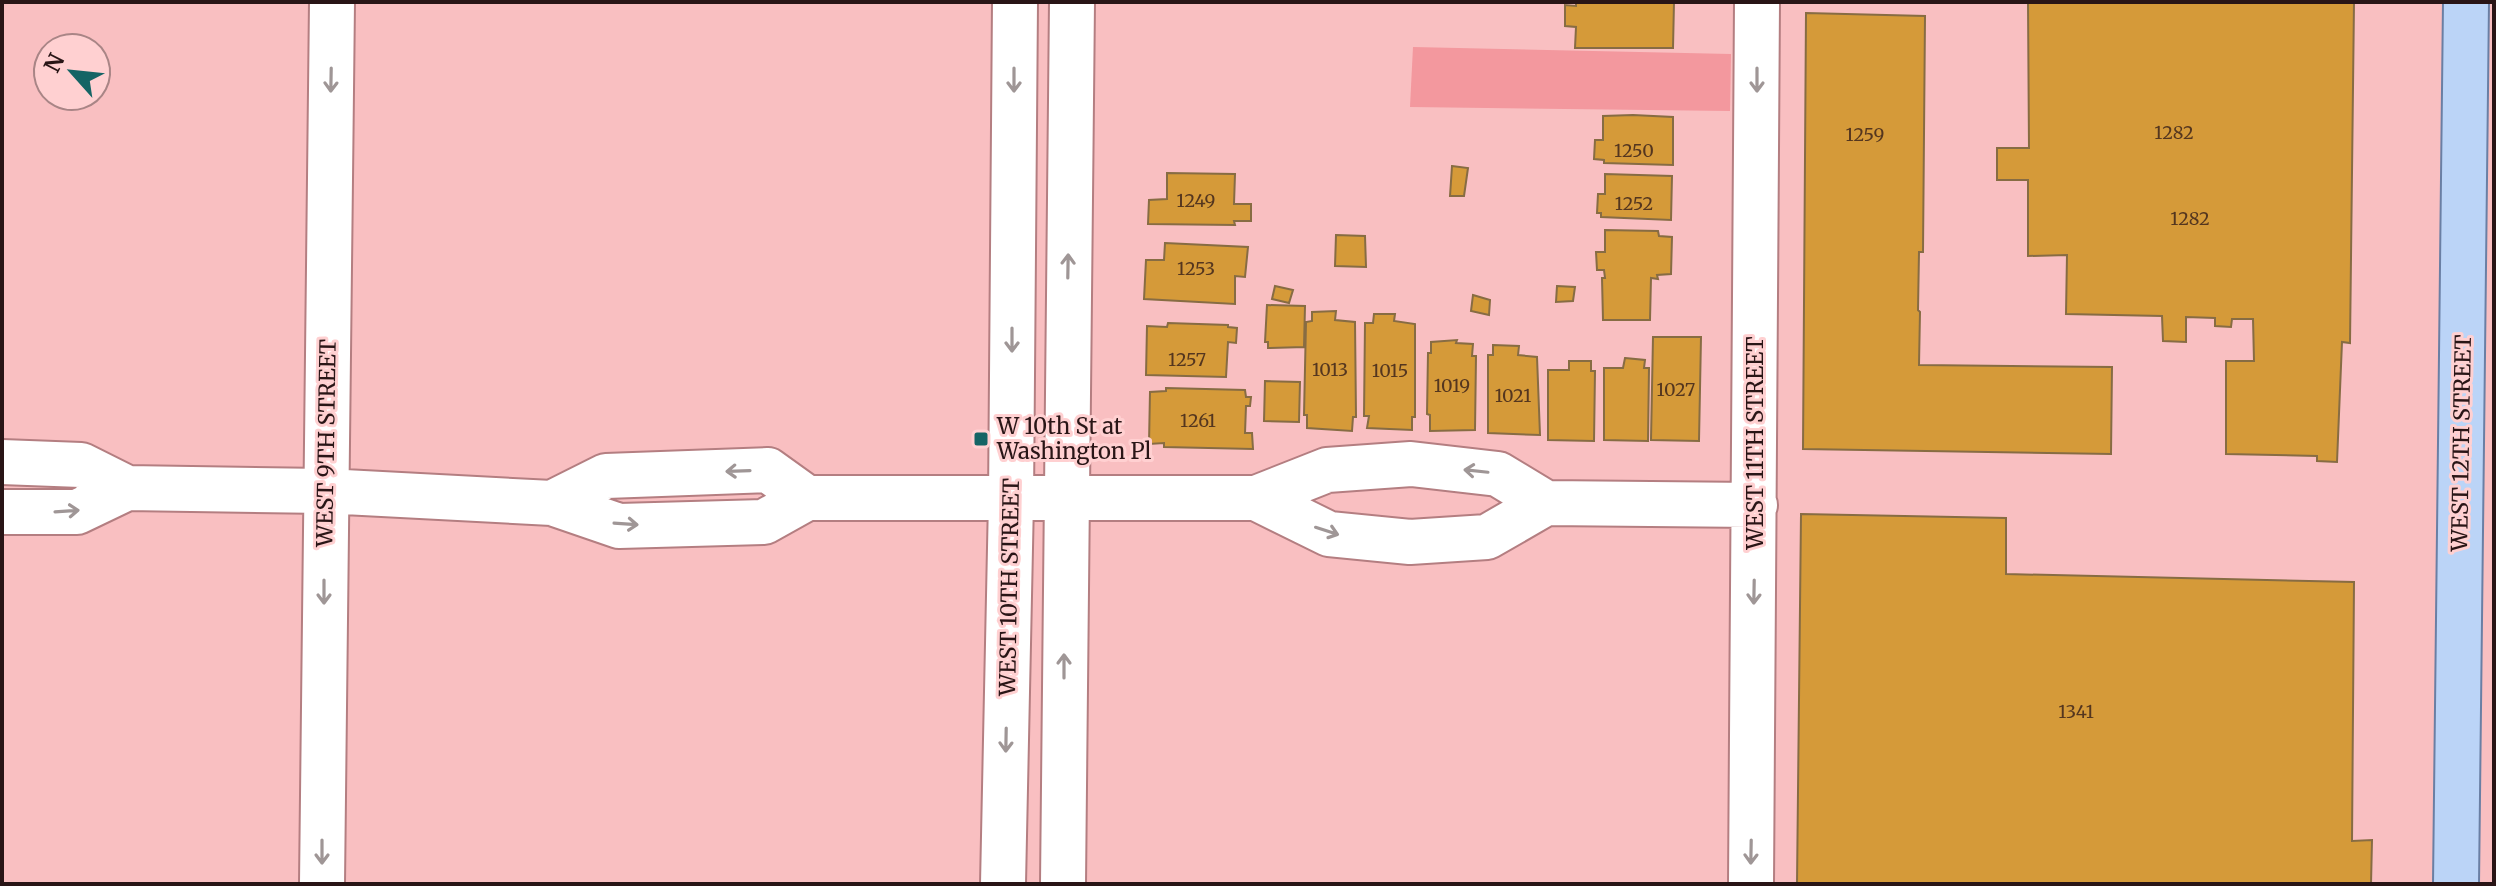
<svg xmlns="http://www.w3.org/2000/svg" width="2496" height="886" font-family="Merriweather,serif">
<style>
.green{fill:#f3989e}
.building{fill:#d59a39;stroke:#876c43;stroke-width:2}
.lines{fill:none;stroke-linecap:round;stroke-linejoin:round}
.street-casing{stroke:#b47e81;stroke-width:48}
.secondary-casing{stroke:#b47e81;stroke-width:48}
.primary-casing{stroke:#6a7fa4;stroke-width:48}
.street{stroke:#fff;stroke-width:44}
.secondary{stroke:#fff;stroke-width:44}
.primary{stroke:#bbd4f7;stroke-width:44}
.oneway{stroke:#9f9696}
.poi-dot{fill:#156465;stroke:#ffd0d1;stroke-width:3}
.labels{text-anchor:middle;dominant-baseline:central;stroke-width:6;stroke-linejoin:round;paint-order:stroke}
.number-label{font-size:18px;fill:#54361f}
.poi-label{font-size:22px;fill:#291516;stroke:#ffd0d1;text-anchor:start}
.street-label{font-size:22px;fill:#291516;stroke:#ffd0d1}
</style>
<rect width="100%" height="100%" fill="#f9bfc1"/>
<!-- green -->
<path class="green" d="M1413,47L1731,54L1730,111L1410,107Z"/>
<!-- building -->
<path class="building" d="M1576,2H1674L1673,48H1575L1576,27L1565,26V5L1576,6Z
M2028,2H2354L2350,343L2342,342L2337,462L2317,461V456L2226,454V361H2254L2253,319H2232L2231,327L2215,326V318L2186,317V342L2163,341L2162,316L2066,314L2067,255L2028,256V180H1997V148H2029Z
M1806,13L1925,16L1923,252H1919L1918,310L1920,312L1919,365L2112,367L2111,454L1803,449Z
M1633,115L1673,117V165L1604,163V160L1594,159L1595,140H1603V116Z
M1452,166L1468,168L1464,196H1450Z
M1167,173L1235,174L1234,204H1251V221H1234L1235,225L1148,224L1149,200L1167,199Z
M1605,174L1672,176L1671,220L1601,217V213H1597L1598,194H1605Z
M1605,230L1658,231L1659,236L1672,237L1671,274L1657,275L1658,279L1651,278L1650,320H1603L1602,278H1605L1604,270H1597L1596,252H1605Z
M1336,235L1365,236L1366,267L1335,266Z
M1165,243L1248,247L1245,277L1235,276V304L1144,299L1146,260H1164Z
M1275,286L1293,290L1289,303L1272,299Z
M1557,286L1575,287L1573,301L1556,302Z
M1473,295L1490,300L1489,315L1471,311Z
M1267,305L1305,306L1304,347L1268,348V342H1265Z
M1336,311L1335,320L1355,322L1356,417H1353L1352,431L1307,428V415H1304L1306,322L1312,321V312Z
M1374,314H1395L1394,321L1415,324V417H1412V430L1367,428L1369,416H1364L1365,323H1373Z
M1168,323L1228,325V327L1237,328L1236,343L1228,342L1226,377L1146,375L1147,326L1167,327Z
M1653,337H1701L1699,441L1651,440Z
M1457,340L1456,343L1473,344L1472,356H1476L1475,430L1430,431V415L1427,414L1428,353H1431V342Z
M1493,345L1519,346L1518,355L1537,357L1540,435L1488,433V355H1493Z
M1625,358L1645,360L1644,368H1649L1648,441L1604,440V368H1623Z
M1569,361H1591V371H1595L1594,441L1548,440V370H1569Z
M1265,381L1300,382L1299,422L1264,421Z
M1166,388L1245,390L1246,397H1251L1250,406H1246L1245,433H1252L1253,449L1164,447V443L1149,444L1150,392L1166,391Z
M1801,514L2006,518V574L2354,582L2352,841L2372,840L2371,884H1797Z"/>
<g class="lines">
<defs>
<path id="street" d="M2,462L81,465L127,488L325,491L552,503L619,526L764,522L807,498H1256L1327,470L1411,464L1498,474L1546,503L1755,505
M1256,498L1329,534L1410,542L1487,537L1546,503
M552,503L606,476L768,470L807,498
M2,512H77L127,488
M322,884L332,2
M1751,884L1757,2"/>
<path id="secondary" d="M1003,884L1011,500L1015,2
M1063,884L1072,2"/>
<path id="primary" d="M2456,884L2466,2"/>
</defs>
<!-- street casing -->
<use href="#street" class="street-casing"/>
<!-- secondary casing -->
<use href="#secondary" class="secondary-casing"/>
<!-- primary casing -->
<use href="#primary" class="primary-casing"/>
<!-- street -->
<use href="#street" class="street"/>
<!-- secondary -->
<use href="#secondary" class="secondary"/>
<!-- primary -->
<use href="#primary" class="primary"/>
</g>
<!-- one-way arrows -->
<defs><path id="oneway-shaft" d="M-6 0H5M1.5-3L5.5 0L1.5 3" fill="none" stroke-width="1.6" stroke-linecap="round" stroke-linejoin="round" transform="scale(2)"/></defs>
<g class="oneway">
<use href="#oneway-shaft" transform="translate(331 80) rotate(91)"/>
<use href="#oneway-shaft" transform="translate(1014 80) rotate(90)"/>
<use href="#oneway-shaft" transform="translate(1757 80) rotate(90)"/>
<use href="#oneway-shaft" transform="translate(1068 266) rotate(-89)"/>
<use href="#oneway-shaft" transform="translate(1012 340) rotate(90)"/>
<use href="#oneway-shaft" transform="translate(738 471) rotate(178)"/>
<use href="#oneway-shaft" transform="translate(1476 471) rotate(-174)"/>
<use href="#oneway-shaft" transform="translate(67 511) rotate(-4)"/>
<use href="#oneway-shaft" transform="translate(626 524) rotate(4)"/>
<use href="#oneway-shaft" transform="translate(1327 531) rotate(18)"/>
<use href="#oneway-shaft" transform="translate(324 592) rotate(90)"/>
<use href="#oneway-shaft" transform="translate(1754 592) rotate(91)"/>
<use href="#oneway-shaft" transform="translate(1064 666) rotate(-90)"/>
<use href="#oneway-shaft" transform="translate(1006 740) rotate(91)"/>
<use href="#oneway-shaft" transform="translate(322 852) rotate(90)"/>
<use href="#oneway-shaft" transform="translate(1751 852) rotate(91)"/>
</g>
<!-- markers -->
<rect class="poi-dot" x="973" y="431" width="16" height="16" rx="4"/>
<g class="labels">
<!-- number labels -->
<g class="number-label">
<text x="2174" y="132">1282</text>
<text x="1865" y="134">1259</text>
<text x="1634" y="150">1250</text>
<text x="1196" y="200">1249</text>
<text x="1634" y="203">1252</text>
<text x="2190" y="218">1282</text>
<text x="1196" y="268">1253</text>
<text x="1187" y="359">1257</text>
<text x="1330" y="369">1013</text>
<text x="1390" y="370">1015</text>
<text x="1452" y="385">1019</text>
<text x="1676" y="389">1027</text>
<text x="1513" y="395">1021</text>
<text x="1198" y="420">1261</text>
<text x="2076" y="711">1341</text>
</g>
<!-- poi labels -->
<g class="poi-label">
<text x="997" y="426">W 10th St at<tspan x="997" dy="25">Washington Pl</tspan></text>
</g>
<!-- street labels -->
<g class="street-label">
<text transform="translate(326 443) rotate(-89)">WEST 9TH STREET</text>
<text transform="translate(1755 443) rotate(-90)">WEST 11TH STREET</text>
<text transform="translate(2461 443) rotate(-89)">WEST 12TH STREET</text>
<text transform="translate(1009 587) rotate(-89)">WEST 10TH STREET</text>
</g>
</g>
<!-- border -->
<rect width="2496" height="886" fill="none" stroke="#291516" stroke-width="8"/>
<!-- north arrow -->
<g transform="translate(72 72) rotate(297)"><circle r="38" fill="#ffd0d1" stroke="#a98586" stroke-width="2"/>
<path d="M0-6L14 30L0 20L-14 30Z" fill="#156465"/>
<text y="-12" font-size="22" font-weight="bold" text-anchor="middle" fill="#291516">N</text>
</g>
</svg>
